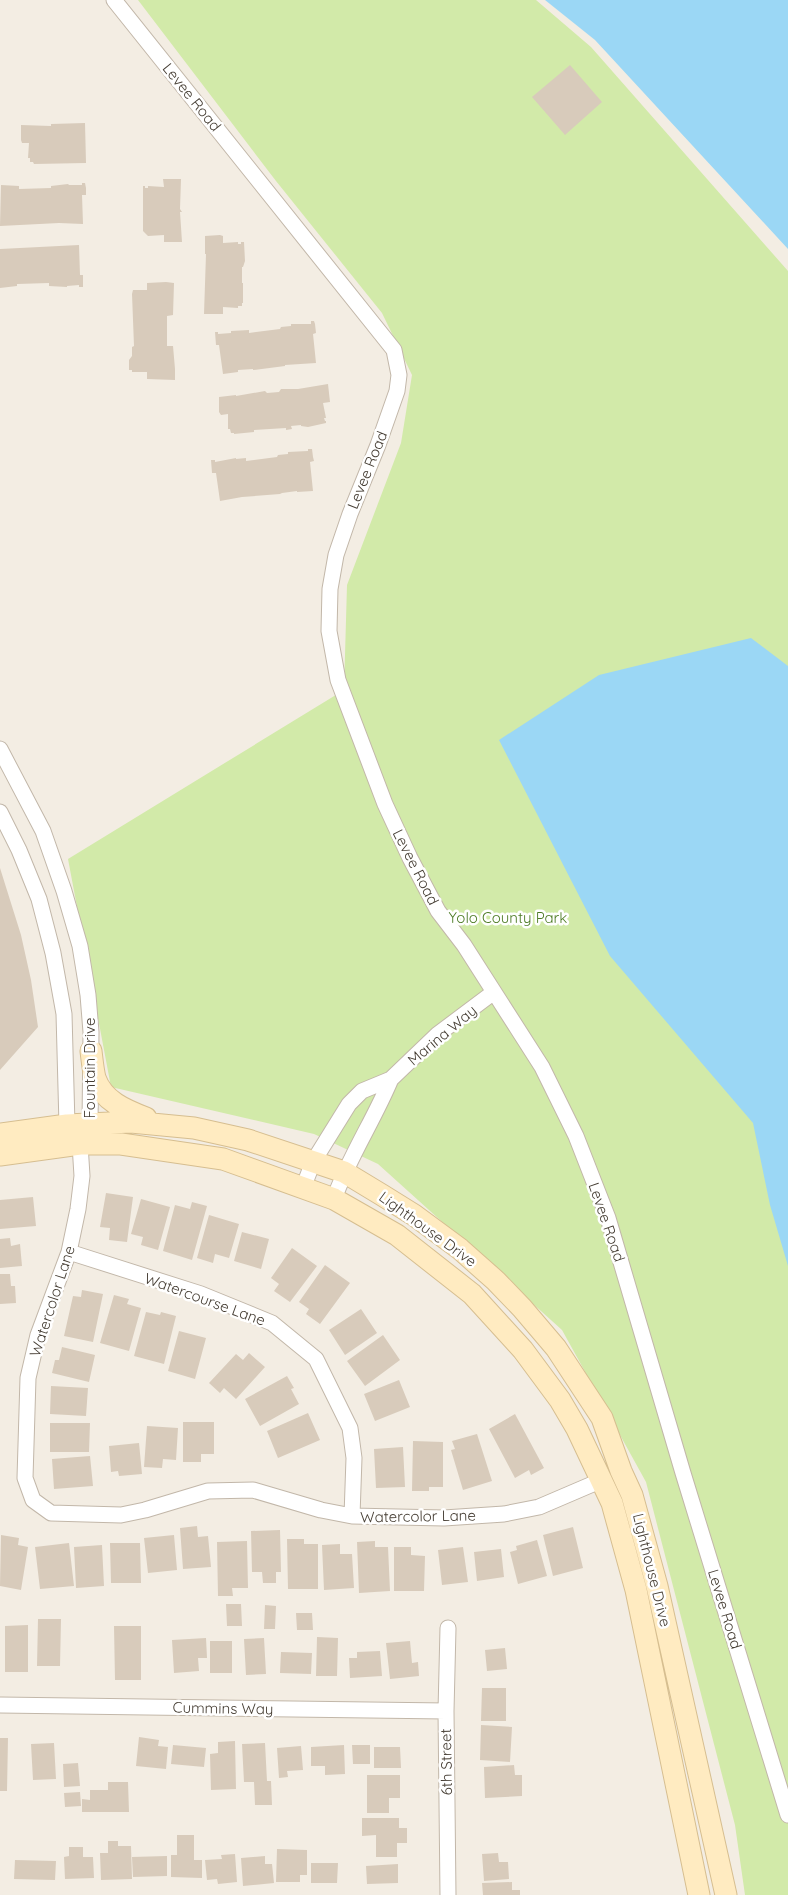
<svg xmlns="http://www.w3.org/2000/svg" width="788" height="1895" font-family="Quicksand,sans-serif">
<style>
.green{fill:#d2eaa9}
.water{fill:#9bd7f5}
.building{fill:#d8cbbb}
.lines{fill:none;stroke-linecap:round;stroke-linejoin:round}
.street-casing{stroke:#c2b7a9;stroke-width:17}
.secondary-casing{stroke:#d6be90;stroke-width:23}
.street{stroke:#fff;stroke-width:15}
.secondary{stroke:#ffebc1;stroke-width:21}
.labels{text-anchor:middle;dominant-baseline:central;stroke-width:5;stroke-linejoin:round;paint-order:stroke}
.street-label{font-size:15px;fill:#453d33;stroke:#fff}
.park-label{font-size:15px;fill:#4b7a23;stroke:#fff}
</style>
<rect width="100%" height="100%" fill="#f3ede3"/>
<!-- green -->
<path class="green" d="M138,0H536L591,47L788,271V1895H745L735,1825L646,1482L562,1330L378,1164L314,1134L111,1087L68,859L344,690L347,585L401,443L412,375L382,313L276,181Z"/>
<!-- water -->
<path class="water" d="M545,0H788V249L595,40Z
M751,638L788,666V1266L770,1205L753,1123L610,956L499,740L599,675Z"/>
<!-- building -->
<path class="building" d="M570,65L602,102L565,135L532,97Z
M85,123L86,163L34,164L33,162H30V158H28L29,143H22L21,140V125L51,126V124Z
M163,179H181L180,209L182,212H180L182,242H164V235L148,236L143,231V186H145V188H148V186L164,187Z
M82,183H85L86,188V195H82L83,224L59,223L0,226L1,185L19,186V189L51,188V186L68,184L69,185H82Z
M220,235L223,236V243L238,242V244H241V242H244L245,261L243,267H242V283H243V303H242V306H238V308L223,307V314H204L206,254H205V236Z
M79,245L80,275H83V287H79V285L67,286V287L49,286V283L17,284V286L0,288V249Z
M166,282L174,283L173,315L167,316V346H173L175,369V380L147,379V372H132V370H129V360L132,356V347L134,346L132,294L133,290H147V283Z
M311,321H314L315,324L316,333L313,334L316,363L285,365V366L253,370V369L238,370V372L223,374L219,345H216L215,332H218V334L231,333V331L249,330V333L280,329L281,327L291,326V324H311Z
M328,384L330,402L323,403L326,418H324L325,421H326V423L308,427L301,426V425L291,426L292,429L286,430V428L254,430V432L234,434V433H231L230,429H228V414L221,415L219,412V397L236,395V396L265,391L267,393L279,392L281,389H298Z
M308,449H312L313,457L314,461L310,462L313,491L297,492V491L282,493L280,494L242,497L220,501L216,473H212L211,460H215V462L236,458V459L246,458V461L277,457L278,455L288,454V452L308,451Z
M0,868L21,935L31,980L38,1027L0,1070Z
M106,1193L133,1197L127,1242L109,1240L110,1228L100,1227Z
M33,1197L36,1226L0,1229V1200Z
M141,1199L170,1207L158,1250L141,1245L143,1237L131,1234Z
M192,1202L207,1206L192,1260L163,1251L175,1205L190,1209Z
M209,1215L239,1224L229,1258L215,1254L213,1263L197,1258Z
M242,1232L269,1239L261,1269L234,1261Z
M10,1238L11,1246L20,1244L22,1266L0,1268V1239Z
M292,1248L317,1266L290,1302L274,1291L279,1284L271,1278Z
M325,1265L350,1283L320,1324L306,1314L309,1309L299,1302Z
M0,1274H10L11,1286H15L16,1303L0,1304Z
M82,1290L103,1294L93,1342L64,1336L73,1296L81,1297Z
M114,1295L129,1299L127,1304L141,1308L129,1351L100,1343Z
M361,1309L377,1333L345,1355L329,1330Z
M146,1312L160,1315L161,1312L176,1316L164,1364L134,1356Z
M179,1331L206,1338L195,1379L168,1371Z
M383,1335L400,1360L365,1386L347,1361Z
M62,1347L95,1355L89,1382L52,1373L55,1360H59Z
M249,1353L265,1367L236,1399L224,1388L220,1393L209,1383L236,1354L243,1360Z
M287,1376L294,1388L291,1389L299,1404L260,1426L245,1399Z
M399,1380L410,1407L375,1421L364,1394Z
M51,1386L88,1388L86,1416L50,1414Z
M308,1413L320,1440L278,1458L267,1431Z
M515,1414L544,1468L531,1475L529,1470L515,1478L489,1429Z
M183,1422H214V1454H201V1462H183Z
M50,1423H90L89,1452H50Z
M147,1426L178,1428L176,1460L163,1459L162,1468L144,1467Z
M477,1434L492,1481L463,1490L451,1450L455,1449L452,1441Z
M413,1441L443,1442V1487H429V1491H412Z
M139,1443L142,1474L119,1476L118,1471L111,1472L109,1446Z
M403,1447L405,1487L376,1488L374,1449Z
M90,1456L93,1486L54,1489L52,1459Z
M197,1526L198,1537L208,1536L211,1567L183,1569L180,1528Z
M573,1527L583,1568L553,1576L543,1535Z
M280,1530L281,1572H276V1583H263L262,1572H252L251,1531Z
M1,1535L19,1538L18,1545L28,1547L21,1590L0,1586Z
M174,1535L177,1570L148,1573L144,1538Z
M287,1539H304V1544H318V1589H288Z
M537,1540L547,1576L518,1584L510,1552L517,1550L516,1546Z
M247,1541L248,1588H232L233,1596H218L217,1542Z
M375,1541V1547H388L390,1591L359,1593L357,1542Z
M69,1543L74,1586L40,1589L35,1547Z
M110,1543H140L141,1583H111Z
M340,1544V1554H352L354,1588L324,1590L322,1545Z
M102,1545L104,1586L76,1588L74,1547Z
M394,1547H411V1555L425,1556L424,1591H394Z
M463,1547L468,1582L442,1585L438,1550Z
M501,1549L504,1577L477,1581L474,1552Z
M226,1604H241L242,1626H227Z
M265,1605L276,1606L275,1629H264Z
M296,1613H312L313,1630H297Z
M38,1619H61L60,1666H37Z
M28,1625V1672H5V1626Z
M114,1626H141V1680H115Z
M317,1637L338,1638L337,1676H316Z
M206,1638L207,1658H198L199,1671L174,1673L172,1640Z
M264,1638L266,1674L246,1675L244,1639Z
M210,1641H232V1673H210Z
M410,1641L412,1663L418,1662L419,1676L390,1679L386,1643Z
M505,1648L507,1669L487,1671L485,1650Z
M380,1651L382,1676L350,1678L349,1658H357V1652Z
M281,1652L312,1653L311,1674L280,1673Z
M482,1688H506V1721H481Z
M481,1725L512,1727L510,1762L480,1760Z
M139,1737L159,1740L158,1746L168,1747L166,1769L136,1766Z
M0,1738H8L7,1791H0Z
M235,1741L236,1789L211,1790L210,1754L218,1753V1742Z
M54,1743L56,1779L33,1780L31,1744Z
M265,1743L267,1781H271L272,1805H255L254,1782H244L242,1744Z
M173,1745L206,1748L204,1767L171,1764Z
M344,1745L345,1774L325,1775V1766H311V1747Z
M352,1745H370V1764H353Z
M301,1746L303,1770L287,1771L288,1777L279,1778L277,1748Z
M374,1747H400L401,1768H374Z
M78,1763L80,1786L64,1787L63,1764Z
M514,1765L515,1775H522V1796L485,1798L484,1767Z
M367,1775H400V1798H389V1813H367Z
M108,1782H128L129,1812H82V1799L90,1800V1790H108Z
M80,1792L81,1806L65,1807L64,1793Z
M362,1818H399V1828H407V1843H397V1857H376V1835L362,1836Z
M177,1835H194V1860H202V1878L171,1877V1855H177Z
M108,1841H118V1846H131L132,1879L101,1880L100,1853H108Z
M69,1847H83V1857H93L94,1878L65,1879L64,1857L69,1856Z
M277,1849L307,1850V1875H300V1882H276Z
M498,1853L499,1862H508L509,1879L484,1881L482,1854Z
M235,1854L237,1882L218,1884L217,1879L207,1880L205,1860L222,1859L221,1855Z
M167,1856V1876L133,1877L132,1857Z
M265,1856V1864H272L274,1883L243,1886L241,1858Z
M15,1860L56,1861L55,1880L14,1879Z
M311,1863H338L337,1883H311Z
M398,1864V1883L367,1884L366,1866Z
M512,1882V1890H520V1895H483L482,1883Z"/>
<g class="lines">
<defs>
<path id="street" d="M114,0L394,350L399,375L397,391L378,445L350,514L336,555L330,589L329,631L338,680L385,804L410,858L438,911L464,945L542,1067L576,1136L608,1218L683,1473L788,1815
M0,749L43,831L64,891L80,946L88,995L91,1032L90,1124L86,1132
M0,812L19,850L39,899L53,953L64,1014L67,1125L72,1133
M80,1144L82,1176L78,1209L69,1252L38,1335L28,1378L25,1478L33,1500L51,1513L121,1515L145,1510L208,1491L253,1490L321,1510L352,1516L444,1518L504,1514L539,1507L602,1480
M303,1188L313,1162L349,1104L362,1091L391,1079L438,1034L494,992
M334,1199C349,1157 374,1120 391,1079
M69,1252L201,1294L272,1323L316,1359L350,1428L354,1458L352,1516
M0,1705L446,1711
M448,1895L446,1711L448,1628"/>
<path id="secondary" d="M91,1051C92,1059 93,1070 95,1078C103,1101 125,1110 146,1118
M0,1134L67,1125L131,1122L194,1128L248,1140L344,1172L382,1195L414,1215L460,1249L496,1281L522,1308L556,1348L602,1418L621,1471L632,1495L657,1586L726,1895
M0,1155L80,1144H121L223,1159L334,1199L397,1235L472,1294L523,1350L560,1400L577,1429L612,1503L636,1590L699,1895"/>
</defs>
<!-- street casing -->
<use href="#street" class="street-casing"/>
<!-- secondary casing -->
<use href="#secondary" class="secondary-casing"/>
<!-- street -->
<use href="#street" class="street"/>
<!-- secondary -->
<use href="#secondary" class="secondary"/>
</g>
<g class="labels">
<!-- street labels -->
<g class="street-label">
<text transform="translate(192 97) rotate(51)">Levee Road</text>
<text transform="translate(367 470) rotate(-68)">Levee Road</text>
<text transform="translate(416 867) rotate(63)">Levee Road</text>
<text transform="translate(442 1035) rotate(-40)">Marina Way</text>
<text transform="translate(89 1068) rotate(-90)">Fountain Drive</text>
<text transform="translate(607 1222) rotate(71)">Levee Road</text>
<text transform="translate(428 1229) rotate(36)">Lighthouse Drive</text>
<text transform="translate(205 1299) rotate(20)">Watercourse Lane</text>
<text transform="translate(52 1301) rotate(-72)">Watercolor Lane</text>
<text transform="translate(418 1516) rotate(-1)">Watercolor Lane</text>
<text transform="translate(652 1570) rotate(76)">Lighthouse Drive</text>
<text transform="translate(725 1609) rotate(73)">Levee Road</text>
<text transform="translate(223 1708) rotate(1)">Cummins Way</text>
<text transform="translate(446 1762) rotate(-91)">6th Street</text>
</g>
<!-- park labels -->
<g class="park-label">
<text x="508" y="917">Yolo County Park</text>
</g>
</g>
</svg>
